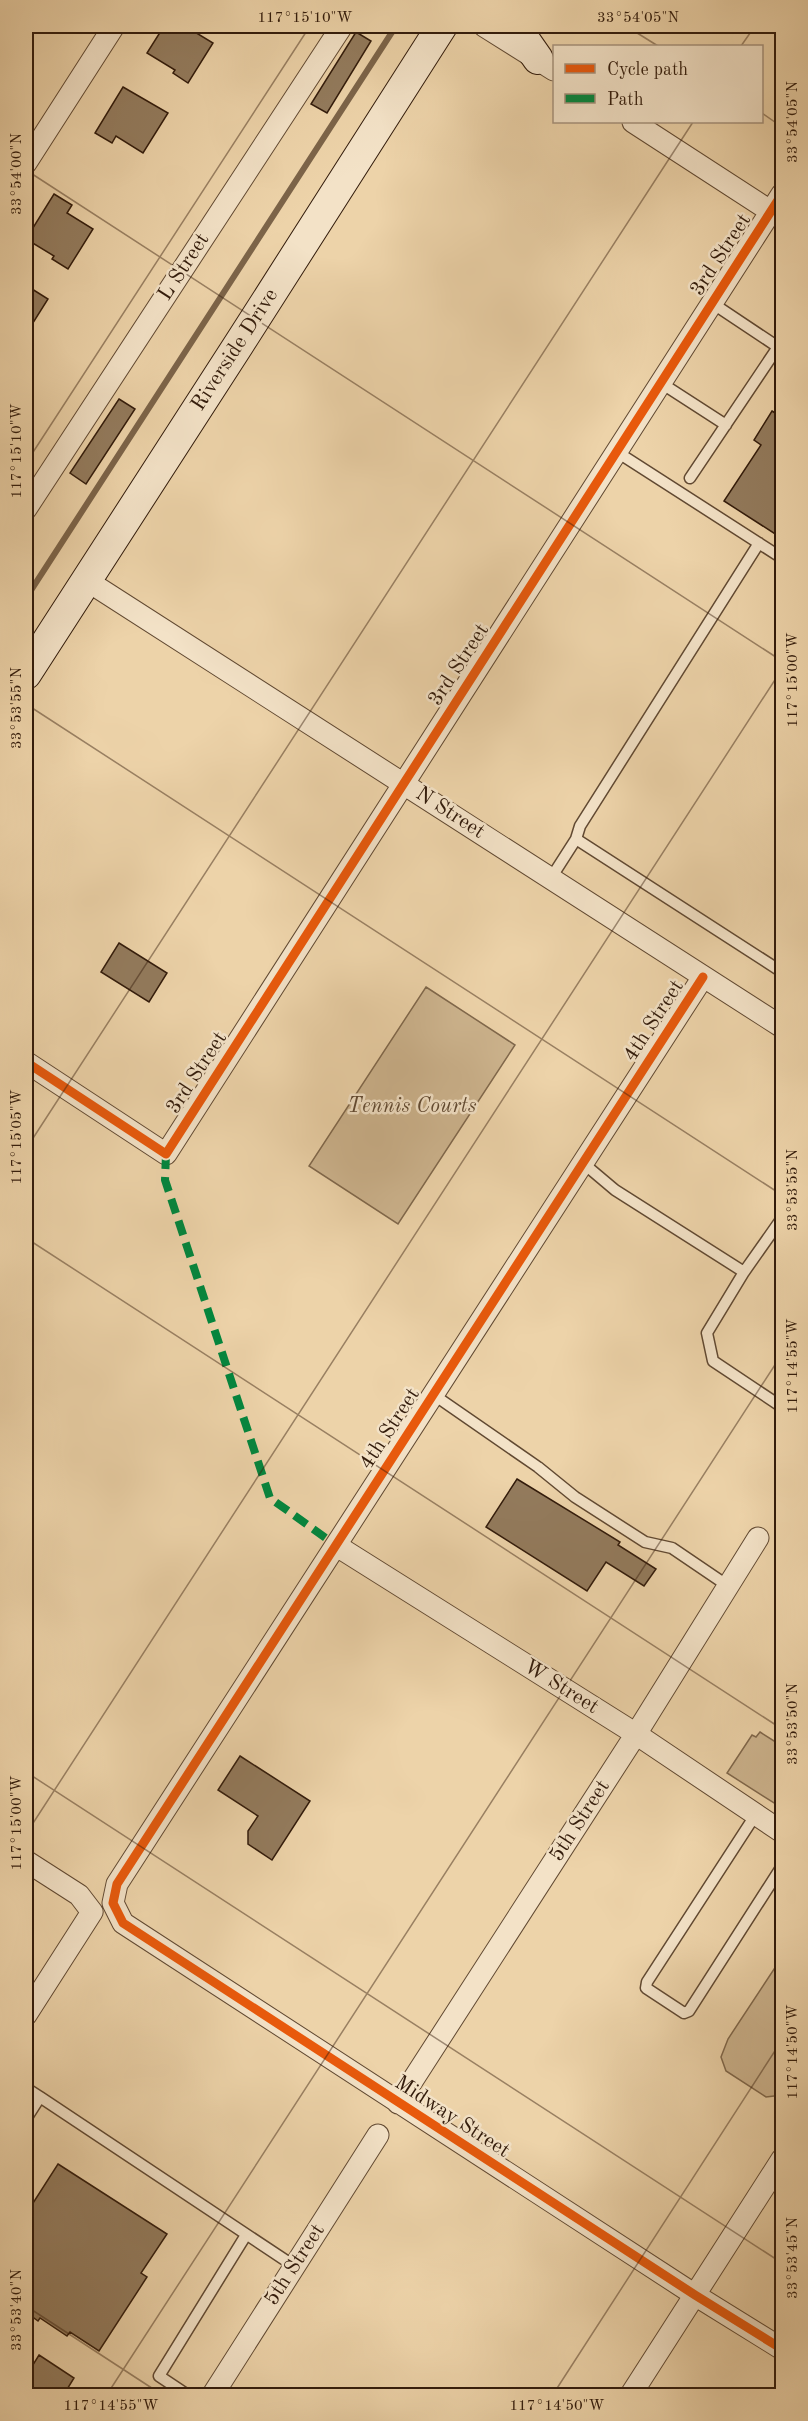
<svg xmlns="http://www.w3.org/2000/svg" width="808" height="2421" font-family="'Old Standard TT',serif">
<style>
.green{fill:#cdb48e;stroke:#80684c;stroke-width:1.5}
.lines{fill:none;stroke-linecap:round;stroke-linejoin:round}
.stream{stroke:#7c6449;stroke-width:6}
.building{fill:#937b5d;stroke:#321b0b;stroke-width:1.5}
.lane-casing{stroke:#614932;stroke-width:13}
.street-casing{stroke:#614932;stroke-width:23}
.secondary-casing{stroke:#321b0b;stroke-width:32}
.lane{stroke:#f3e2c7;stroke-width:10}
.street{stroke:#f3e2c7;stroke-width:21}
.secondary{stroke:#f3e2c7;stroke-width:30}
.quiet{stroke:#00873e;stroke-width:8;stroke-dasharray:15 8;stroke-linecap:butt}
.cycleway-casing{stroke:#f3e2c7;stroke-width:13}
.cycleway{stroke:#e8590c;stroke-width:9}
.ticks{fill:none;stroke:#321b0b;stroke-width:1.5;stroke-opacity:0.45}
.labels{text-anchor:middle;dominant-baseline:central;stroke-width:5;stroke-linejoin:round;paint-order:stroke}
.street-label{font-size:21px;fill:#321b0b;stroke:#f3e2c7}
.park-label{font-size:21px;font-style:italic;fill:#604932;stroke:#f3e2c7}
.neatline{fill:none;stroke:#321b0b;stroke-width:2}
.ticks-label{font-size:15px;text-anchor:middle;fill:#321b0b}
</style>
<rect width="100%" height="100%" fill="#edd3a9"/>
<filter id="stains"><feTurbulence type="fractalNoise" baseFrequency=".00333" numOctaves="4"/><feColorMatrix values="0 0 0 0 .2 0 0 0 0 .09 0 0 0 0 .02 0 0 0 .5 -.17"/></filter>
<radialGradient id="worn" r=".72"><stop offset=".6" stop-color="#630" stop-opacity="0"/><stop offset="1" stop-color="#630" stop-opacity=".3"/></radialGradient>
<!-- green -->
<path class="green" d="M426,987L515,1045L398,1224L309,1166Z
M760,1732L782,1746V1808L727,1773L752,1735L756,1737Z
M782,1957V2095L766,2097L726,2071L721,2057L728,2039Z"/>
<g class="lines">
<!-- stream -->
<path class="stream" d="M26,598L396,26"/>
</g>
<!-- building -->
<path class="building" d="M164,26H185L213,43L188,83L173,73L175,70L147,53Z
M356,32L371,41L327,113L311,104Z
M123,87L168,113L143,153L116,136L112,143L95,133Z
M54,194L72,205L67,213L93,229L68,269L52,259L54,256L26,239Z
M32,289L48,299L26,334V300Z
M119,399L135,409L86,484L70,473Z
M772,411L783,418V539L724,501L761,445L754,440Z
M119,943L167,973L149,1002L101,972Z
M517,1479L620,1542L618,1545L656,1569L644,1586L606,1562L587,1591L486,1527Z
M240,1756L310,1801L272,1860L248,1844V1831L258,1816L218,1790Z
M58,2164L167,2234L141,2273L147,2277L99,2351L70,2332L67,2336L40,2318L38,2321L26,2312V2214Z
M39,2355L74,2378L63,2396H26V2376Z"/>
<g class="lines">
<defs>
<path id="lane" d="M712,303L778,347
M661,383L726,425
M617,452L782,558
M690,478L782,341
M576,839L782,972
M551,878L576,839L580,826L759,543
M583,1163L615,1190L744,1272L782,1218
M744,1272L707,1333L713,1361L782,1407
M434,1395L538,1467L575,1497L645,1542L672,1548L728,1586
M756,1814L647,1982L646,1988L684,2013L689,2011L782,1866
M26,2088L40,2097L26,2119
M40,2097L294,2266
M189,2396L159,2376L246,2235"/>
<path id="street" d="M484,26L554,70
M633,122L781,218
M26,163L114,26
M26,509L342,26
M86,580L782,1027
M703,977L117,1884L113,1903L123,1923L695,2295L782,2349
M26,1062L166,1154L782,194
M337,1546L636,1734L782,1832
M26,1861L79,1895L92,1912L26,2015
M398,2103L636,1734L758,1538
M212,2396L378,2135
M630,2396L782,2159"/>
<path id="secondary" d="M515,26L538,59
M26,674L239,344L442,26"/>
</defs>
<!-- lane casing -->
<use href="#lane" class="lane-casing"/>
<!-- street casing -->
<use href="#street" class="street-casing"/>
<!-- secondary casing -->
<use href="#secondary" class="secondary-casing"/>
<!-- lane -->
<use href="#lane" class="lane"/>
<!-- street -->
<use href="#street" class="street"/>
<!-- secondary -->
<use href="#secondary" class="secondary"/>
<!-- quiet -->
<path class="quiet" d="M166,1154L165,1180L270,1498L337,1546"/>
<defs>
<path id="cycleway" d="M703,977L117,1884L113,1903L123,1923L695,2295L782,2349
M26,1062L166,1154L782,194"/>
</defs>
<!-- cycleway casing -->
<use href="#cycleway" class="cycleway-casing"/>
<!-- cycleway -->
<use href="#cycleway" class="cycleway"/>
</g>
<!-- ticks -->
<path class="ticks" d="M626,26L658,46M741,46L755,26M762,113L782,127M26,170L782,661M26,463L310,26M26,704L782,1195M26,1149L693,122M26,1238L782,1729M26,1772L782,2263M26,1834L782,669M26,2306L164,2396M106,2396L782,1354M552,2396L782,2040"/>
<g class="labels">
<!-- street labels -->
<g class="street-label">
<text transform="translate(721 255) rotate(-57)">3rd Street</text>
<text transform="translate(184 267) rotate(-57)">L Street</text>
<text transform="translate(235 350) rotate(-57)">Riverside Drive</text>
<text transform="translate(459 665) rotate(-57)">3rd Street</text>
<text transform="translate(450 813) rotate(33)">N Street</text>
<text transform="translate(654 1021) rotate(-57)">4th Street</text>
<text transform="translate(197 1073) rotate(-57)">3rd Street</text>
<text transform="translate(390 1429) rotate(-57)">4th Street</text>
<text transform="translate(561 1687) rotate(32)">W Street</text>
<text transform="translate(580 1821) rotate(-57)">5th Street</text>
<text transform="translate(452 2117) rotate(33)">Midway Street</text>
<text transform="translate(295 2265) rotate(-57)">5th Street</text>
</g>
<!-- park labels -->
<g class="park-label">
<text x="412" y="1106">Tennis Courts</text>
</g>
</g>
<!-- margin -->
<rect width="808" height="2421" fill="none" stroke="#edd3a9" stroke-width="66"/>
<!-- legend -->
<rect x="553" y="45" width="210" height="78" fill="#f3e2c7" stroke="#a6927c" stroke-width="1.5"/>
<rect x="565" y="64" width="30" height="9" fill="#e8590c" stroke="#a6927c" stroke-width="1.5"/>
<text x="607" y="75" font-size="18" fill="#321b0b">Cycle path</text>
<rect x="565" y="94" width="30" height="9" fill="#00873e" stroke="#a6927c" stroke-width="1.5"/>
<text x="607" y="105" font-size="18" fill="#321b0b">Path</text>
<rect x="33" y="33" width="742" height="2355" class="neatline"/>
<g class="ticks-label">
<text x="305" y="22">117°15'10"W</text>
<text x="638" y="22">33°54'05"N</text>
<text transform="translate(792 122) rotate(-90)" y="5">33°54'05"N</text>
<text transform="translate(16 174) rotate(-90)" y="5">33°54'00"N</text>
<text transform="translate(16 451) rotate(-90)" y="5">117°15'10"W</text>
<text transform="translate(792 680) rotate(-90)" y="5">117°15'00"W</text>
<text transform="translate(16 708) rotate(-90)" y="5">33°53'55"N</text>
<text transform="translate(16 1137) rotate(-90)" y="5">117°15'05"W</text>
<text transform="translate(792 1190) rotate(-90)" y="5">33°53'55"N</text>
<text transform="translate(792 1366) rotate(-90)" y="5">117°14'55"W</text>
<text transform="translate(792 1724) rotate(-90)" y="5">33°53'50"N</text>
<text transform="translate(16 1823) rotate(-90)" y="5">117°15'00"W</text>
<text transform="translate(792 2052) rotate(-90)" y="5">117°14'50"W</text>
<text transform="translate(792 2258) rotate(-90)" y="5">33°53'45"N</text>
<text transform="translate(16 2310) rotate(-90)" y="5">33°53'40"N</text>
<text x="111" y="2410">117°14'55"W</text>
<text x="557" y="2410">117°14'50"W</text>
</g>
<rect width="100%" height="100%" filter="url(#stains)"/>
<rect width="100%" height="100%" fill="url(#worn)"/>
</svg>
